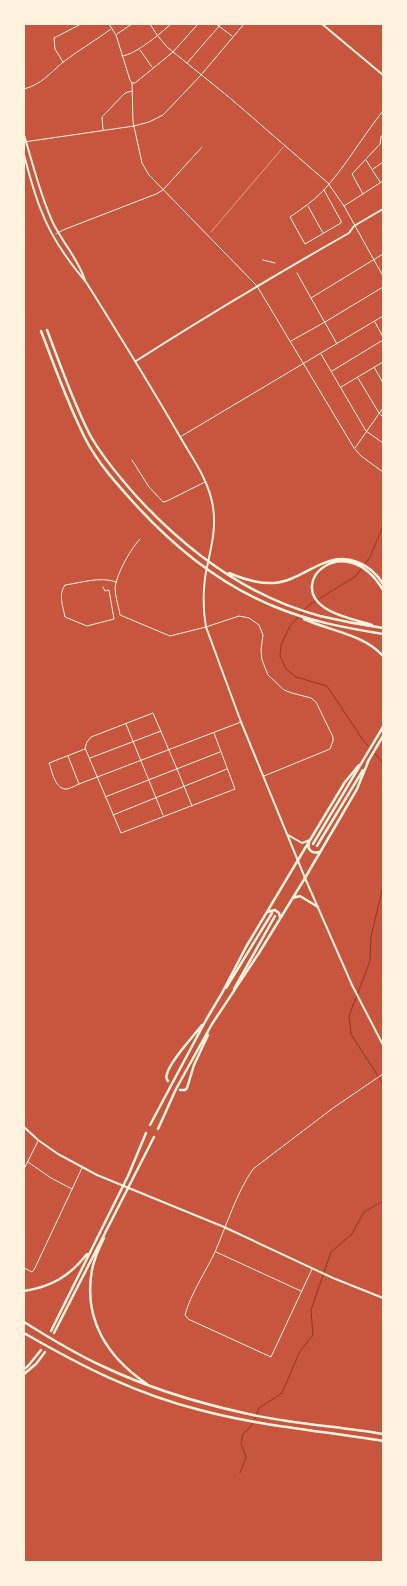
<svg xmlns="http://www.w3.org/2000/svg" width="407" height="1586" font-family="'DM Sans',sans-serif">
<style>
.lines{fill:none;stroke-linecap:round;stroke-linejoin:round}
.stream{stroke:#8f3625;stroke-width:1}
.service{stroke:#fff3e0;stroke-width:0.5}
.pedestrian{stroke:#fff3e0;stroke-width:1}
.minor{stroke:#fff3e0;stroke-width:1}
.tertiary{stroke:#fff3e0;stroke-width:2}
.secondary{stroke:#fff3e0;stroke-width:2}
.trunk{stroke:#fff3e0;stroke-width:2.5}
.motorway{stroke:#fff3e0;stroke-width:2.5}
</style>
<rect width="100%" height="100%" fill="#c8553d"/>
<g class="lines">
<!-- stream -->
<path class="stream" d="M383,526L370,557L356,576L309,605L290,626L281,645L280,656L286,669L296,677L327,686L363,740L383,763
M383,886L371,937L370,961L349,1016L351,1034L383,1084
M240,1473L246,1457L241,1443L243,1434L252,1425L259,1408L282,1393L300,1351L313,1335L311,1310L331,1252L352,1234L364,1212L383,1201"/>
<!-- service -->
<path class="service" d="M211,232L285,145"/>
<!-- pedestrian -->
<path class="pedestrian" d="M56,234L63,230L156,194L163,190L202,147
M263,260L275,263
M374,260L383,276
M297,273L311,298
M291,341L325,322L383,287
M126,724L163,815"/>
<!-- minor -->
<path class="minor" d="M109,24L116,35L130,80L132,83L133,122L142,163L149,175L257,286L354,448L361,456L383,472
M150,24L157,35L167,47L230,98L328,183L344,206L374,260
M216,24L232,36
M117,34L132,24
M140,50L152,67
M122,56C135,55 161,33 171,24
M63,62L55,49L54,38L81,24
M187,63L221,24
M132,83H135L173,52L198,24
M24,89C42,84 48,75 62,63C77,51 95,41 111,29
M103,130L102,117L125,93L132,91
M24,142L134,126L149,122L163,115L201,75L244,24
M366,160L380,182
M373,169L383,162
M324,190L341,221V223L305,244L290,217C302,209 313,201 323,191C346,166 362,137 383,111
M363,194L352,174L380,144L381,137L383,134
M308,206L323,233
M344,206L383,181
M375,322L383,337
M337,344L311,298L383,254
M321,354L366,431L383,443
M374,367L383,383
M332,371L383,340
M358,378L379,413L383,417
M341,387L383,362
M180,437L383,316
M355,448L383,408
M132,460L149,487L163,502L167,501L205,482
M140,539C131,548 116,575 115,588C115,597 119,607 120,615L170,636L206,627L239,616L249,618L259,625L263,635L261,650L262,660L268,675L284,690L292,693L311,698L316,702L333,737V741L330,749L264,776
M103,587L105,591L109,590L114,619L87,626L65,617C63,606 58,595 65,585C80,583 101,576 116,582
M85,749L49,763C52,771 55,790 67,789C71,788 75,786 79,784L241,722
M68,756L79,784
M90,758L161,731
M105,797L220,752
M192,806L177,769L153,713L91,737L87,742L85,748L121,833C159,818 197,804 235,789L214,733
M113,815L227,769
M28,1162L51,1178L72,1189
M24,1169L38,1141
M216,1252L301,1291
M24,1268L32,1272L34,1270L82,1168
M312,1269L271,1357L188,1319L185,1315C191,1293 205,1273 215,1252C227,1224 236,1194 253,1169L333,1108L383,1074"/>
<!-- tertiary -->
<path class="tertiary" d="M24,1127L38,1140L58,1154L97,1175L224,1227L333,1278L383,1298"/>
<!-- secondary -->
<path class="secondary" d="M322,24L383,75
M24,135C33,164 40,195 53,223C63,243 78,259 85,280
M24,155C29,173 34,193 41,210C51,237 68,261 86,282C118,333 149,383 179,435C192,458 209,480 213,507C217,533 209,553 205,578C203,595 203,611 206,627L241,722L305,878L352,985L383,1045
M136,361C206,316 277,274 349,233L354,226L383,209
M288,835L302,843L310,840"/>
<!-- trunk -->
<path class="trunk" d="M47,330C60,364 73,402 90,435C103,458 121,479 138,498C187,551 249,597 320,616C341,621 362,625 383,628
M41,331C55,367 68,405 86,440C98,463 116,483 134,503C173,546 219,584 273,606C308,621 346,628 383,634
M229,573C243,579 258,584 274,583C303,581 327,549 357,562C368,566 377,574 383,584
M304,619C330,631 363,634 383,656
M372,625C357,620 338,617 325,608C285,582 346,528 383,590
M367,763L383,736
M309,843C307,850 312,854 319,852
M313,844L383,727
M317,846L363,770
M298,860L345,782L359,765
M305,878L357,789L368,762
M226,988L272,913
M234,989L275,916"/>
<!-- motorway -->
<path class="motorway" d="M293,898L300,896L318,907
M267,912L275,910L279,913L280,917
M168,1081C166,1078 166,1077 167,1074C170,1061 193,1037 202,1025
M180,1090H185L187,1088L194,1065L208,1035
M150,1125L206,1020L222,993L246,947L298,860
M158,1129L176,1089L212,1024L259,953L305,878
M104,1238C99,1248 94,1259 92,1270C83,1319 107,1357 147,1384
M24,1291C51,1287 70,1276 87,1254
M24,1322C48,1337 74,1353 100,1365C146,1387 194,1402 244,1413C290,1424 337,1426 383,1434
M51,1331L128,1176L146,1133
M24,1333C81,1366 136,1394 200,1410C260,1426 322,1431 383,1441
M54,1333L154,1137
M24,1369L28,1366L41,1350
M24,1374L36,1364L45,1352"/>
</g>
<!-- border -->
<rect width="407" height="1586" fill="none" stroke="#fff3e0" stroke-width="50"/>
</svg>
